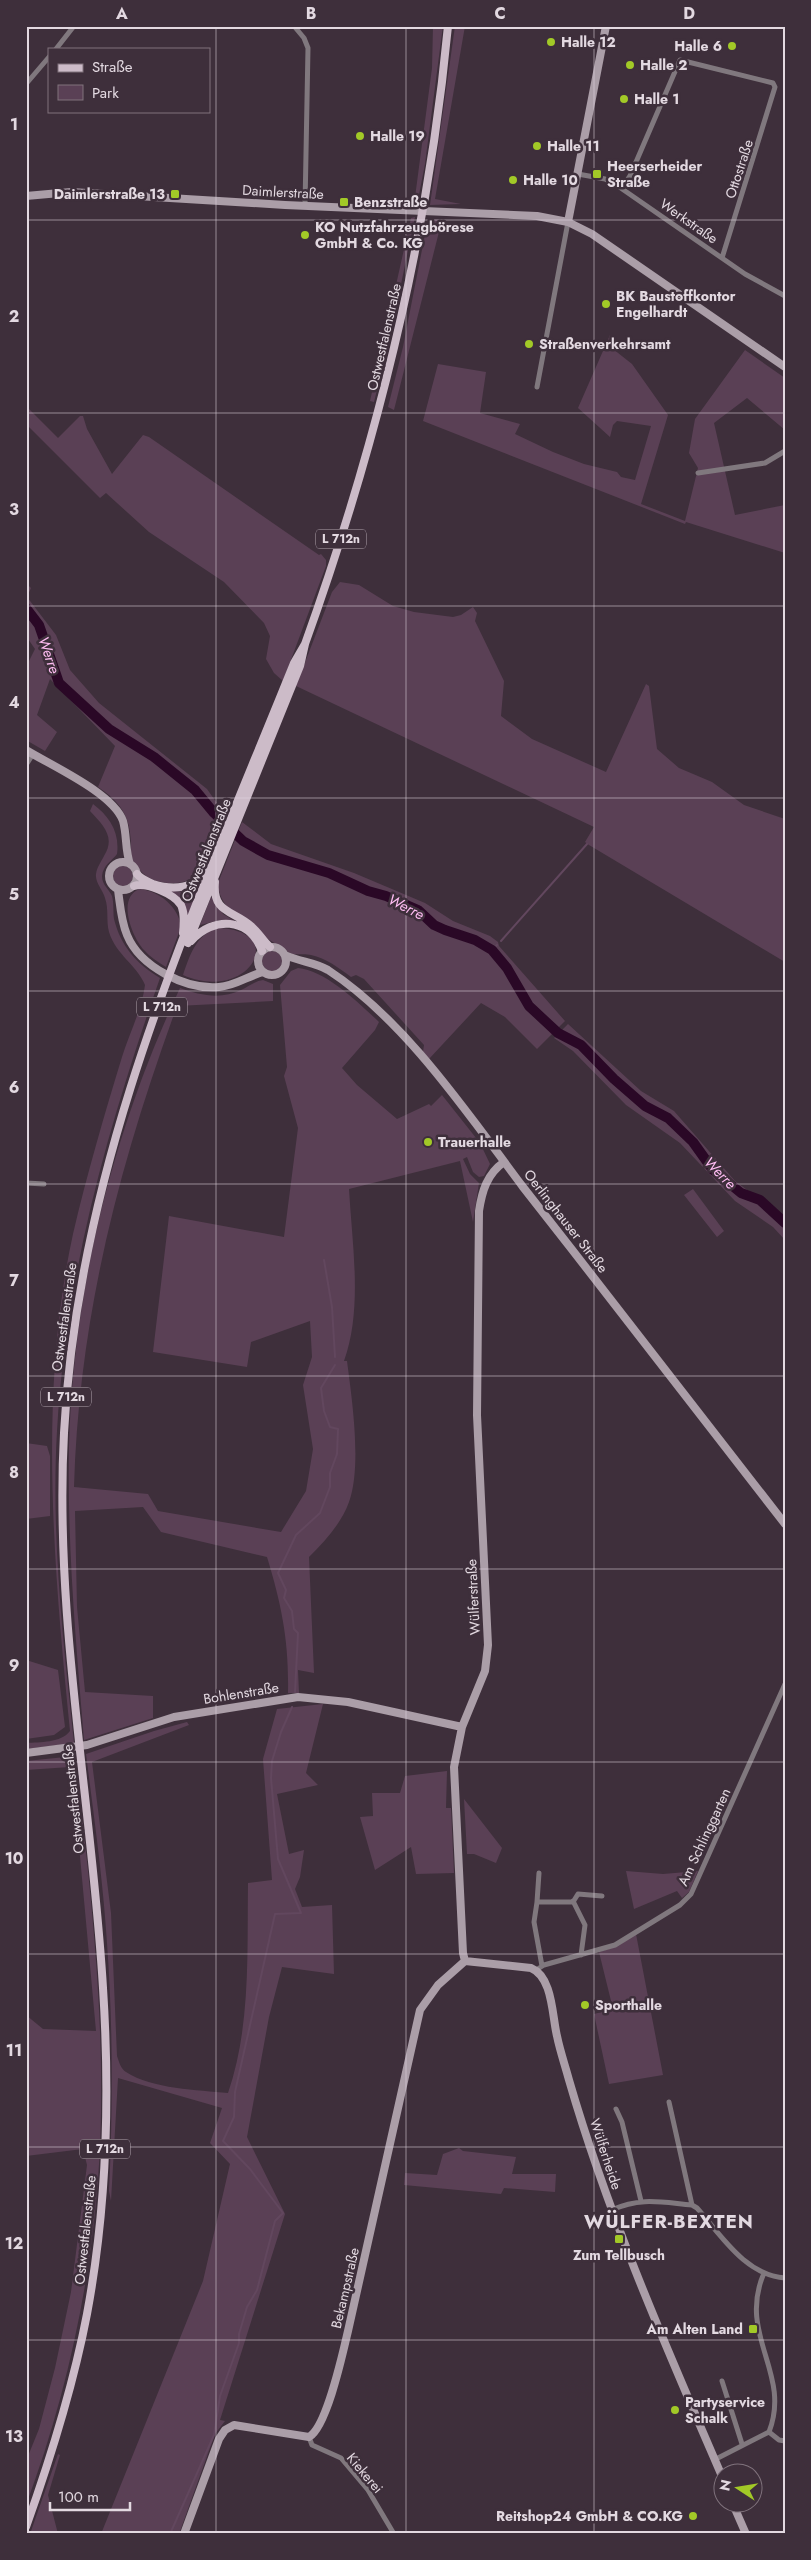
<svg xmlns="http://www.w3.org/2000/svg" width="811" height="2560" font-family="Jost,sans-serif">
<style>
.green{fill:#5a4055}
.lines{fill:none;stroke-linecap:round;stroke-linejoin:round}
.stream{stroke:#62475e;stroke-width:2}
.river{stroke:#2a0826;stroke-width:10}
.street{stroke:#80787e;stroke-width:5}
.secondary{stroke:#ab9ea8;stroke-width:8}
.primary{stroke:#ccbbc8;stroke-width:8}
.grid{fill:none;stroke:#e3d9e1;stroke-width:1;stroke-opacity:0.55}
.poi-dot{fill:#a2c927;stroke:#3e2f3b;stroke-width:2}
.labels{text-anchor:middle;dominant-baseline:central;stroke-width:5;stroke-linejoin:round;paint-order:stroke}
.shield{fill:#3e2f3b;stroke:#b2a6af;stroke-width:1}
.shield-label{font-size:12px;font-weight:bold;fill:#e3d9e1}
.poi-label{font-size:14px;font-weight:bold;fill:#e3d9e1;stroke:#3e2f3b;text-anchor:start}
.street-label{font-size:14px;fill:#e3d9e1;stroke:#3e2f3b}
.water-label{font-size:15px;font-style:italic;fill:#fdbbf1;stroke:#3e2f3b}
.district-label{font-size:19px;font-weight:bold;letter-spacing:1px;fill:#e3d9e1;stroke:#3e2f3b}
.neatline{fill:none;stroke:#e3d9e1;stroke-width:2}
.grid-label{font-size:16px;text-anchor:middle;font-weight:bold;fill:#e3d9e1}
</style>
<rect width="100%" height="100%" fill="#3e2f3b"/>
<!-- green -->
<path class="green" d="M433,26H443L442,33L425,164L417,205H414L432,68Z
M455,26H465L435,199L461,204L430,205Z
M415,217L390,337L374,402L370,401L411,218Z
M428,219L442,220L394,410L388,407L403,347Z
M610,335L613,349L632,364L668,415L641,504L685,521L698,468L689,453L695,419L745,350L785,378V430L747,398L714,423L735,515L785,505V553L686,522L685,524L423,421L438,364L486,372L480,413L520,424L515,434L553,452L584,464L617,472L621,477L635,480L651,426L617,421L613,425L610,437L578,408Z
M26,406L58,438L80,416H83L87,429L112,474L143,435L149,437L319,555L321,554L326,560V566L283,681L274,673L266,659L270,636L264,623L224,582L149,532L106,493L100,498L26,424Z
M340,582L359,585L393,606L414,612L453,617L461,615L473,607L477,613L475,621L504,681L501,716L532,739L606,772L646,684L649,686L657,749L679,768L712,782L744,805L785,819V962L589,845L585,842L594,827L296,686L332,592Z
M26,583L31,588L27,597L56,635L70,670L99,703L207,789L226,816C214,844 208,887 167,883C150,881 142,875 133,861C130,857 131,848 131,843C130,815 120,802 98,787L115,746L50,679L37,715L57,732L45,751L26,740V667L35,649L26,636Z
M93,804C109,816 120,832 117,854C112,861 103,865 102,876C102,885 109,889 112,896C114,903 113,912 114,919C121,947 137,964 160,978C108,1127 66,1271 57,1431C51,1535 63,1640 74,1743L26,1749V1743C40,1742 61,1743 70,1731C54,1570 38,1393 73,1234C87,1174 104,1116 122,1057C129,1034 142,1009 145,985C137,965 116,955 109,932C106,921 109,909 105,898C103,890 95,883 96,874C97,867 101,862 104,856C116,837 103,825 90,811Z
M242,822L271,844L354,873L425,903L453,921L490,936L498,942L499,946L565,1021L537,1049L505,1017L481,1003L429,1059L423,1052L424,1045L364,979L356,975L351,977C339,968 326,958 311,955C304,953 294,956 288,952C266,936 218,915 218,883Z
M113 876a10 10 0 1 1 20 0a10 10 0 1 1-20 0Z
M199,887L188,916L184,906L166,889L180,892Z
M140,889C159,891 179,907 181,927L166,967C158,962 150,957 144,950C132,937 116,897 140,889Z
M211,897L223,914L236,922L220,920L200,925Z
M216,928C291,929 249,1004 183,975C190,955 195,937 216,928Z
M262 961a10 10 0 1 1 20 0a10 10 0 1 1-20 0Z
M298,968C325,970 359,1003 379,1022L375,1030L342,1068L357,1085L397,1119L429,1104L431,1106L442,1095L480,1143L490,1164L484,1176L479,1177L473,1172L467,1157L463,1159L470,1174L479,1183L473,1222L460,1161L349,1189C352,1244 363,1308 344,1361H347C352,1399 362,1466 349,1502C341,1524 325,1541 309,1557L314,1673L298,1670L299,1693H288C289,1642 282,1606 267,1557L161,1532L143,1507L75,1511L77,1607L85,1692L153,1696V1718L84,1740C76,1642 67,1545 69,1447C73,1289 113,1131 180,988C199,995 221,1000 241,990C248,987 255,981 263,980L273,984V1001L177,1006C119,1165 79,1317 74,1487L148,1494L158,1511L281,1532L306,1491L313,1449L303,1385L312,1357L310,1321L251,1342L247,1367L153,1352L169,1216L284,1237L298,1128L284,1076L287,1067L280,985L291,971Z
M568,1024L641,1091L674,1111L735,1181L785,1218V1240L773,1227L735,1201L680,1143L626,1105L573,1051L554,1038Z
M693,1189L724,1231L717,1237L684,1195Z
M26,1443L47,1446L50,1456V1516L26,1519Z
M26,1660L58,1670L65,1727L54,1735L26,1739Z
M323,1704L306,1773L318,1785L277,1794L289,1854L304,1850L300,1877L295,1889L302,1907L332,1905L334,1974L282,1967L269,2017L247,2137L285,2214L220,2420L225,2421L215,2434L179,2534H101L203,2281L230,2164L210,2143L222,2108L118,2078L111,2201L109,2191C113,2108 113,2026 107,1943C103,1880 94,1817 86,1754L154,1731L187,1722L189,1725L92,1762L111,1913L117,2056C119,2062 121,2069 126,2072C152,2089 198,2090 228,2093C251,2026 247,1953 248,1883L272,1880L263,1759L277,1709Z
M75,1756C89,1874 103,1995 101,2114C99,2246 72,2382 26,2505V2461L39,2429L55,2368L71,2292L87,2165L83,2149L26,2156V2015L43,2029L96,2031L72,1769L70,1767L26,1770V1761Z
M447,1771L446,1808H451L454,1873L416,1874L411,1847L375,1870L360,1817L373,1816L372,1793H400L405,1776Z
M464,1799L502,1848L496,1863L474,1854H467Z
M626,1871L663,1874L698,1871L689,1892L682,1898L677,1891L634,1909Z
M636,1934L663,2075L609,2084L594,2014L613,2009L599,1952L615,1947Z
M459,2148L463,2151L516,2157L512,2174H556L555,2192L504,2188L501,2194L404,2185L405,2173L437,2175L443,2154Z
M58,2454L60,2455L48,2495L58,2534H30Z"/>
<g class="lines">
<!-- stream -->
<path class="stream" d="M501,941L587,844
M492,950L497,945
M324,1260L332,1307L335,1357
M295,1692L298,1633L294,1629L292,1611L284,1598L286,1590L278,1573L296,1535L320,1513L330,1487V1473L337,1454L338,1429L330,1427L324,1411L321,1388L335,1365
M170,2534L214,2435L220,2396L239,2343V2334L247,2307L257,2290L275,2221L283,2213L250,2169L223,2141L234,2117L235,2092L275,1914L301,1913L278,1859L271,1778L272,1761L281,1732L292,1707"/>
<!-- river -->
<path class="river" d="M26,608L39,625L59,683L109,729L154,757L195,790L214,813L243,841L268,855L329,873L368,891L386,896L418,910L434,925L445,930L475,940L492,950L507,968L529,1006L558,1033L581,1045L614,1079L645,1106L668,1118L693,1142L713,1170L741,1193L760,1200L785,1223"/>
<!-- street -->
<path class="street" d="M294,26L304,38L308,48L305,206
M56,49L74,26
M26,84L49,57
M578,174L605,179L615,184L745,274L785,296
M622,188L630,176L680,60L773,83L775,87L722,258
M537,387L568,222
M698,473L765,463L785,451
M26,765L33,754
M26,1183L44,1184
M573,1901L585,1925L581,1955
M537,1902L539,1873
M542,1966L534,1922L537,1902H573L578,1894L602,1896
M536,1970L544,1965L615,1945L680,1905L691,1894L785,1684
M669,2102L692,2205
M616,2109L622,2122L641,2201
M611,2210C642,2197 659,2202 692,2205L697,2208C721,2235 745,2275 785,2278
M722,2381L742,2444
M769,2432L779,2440L785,2441
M309,2437L312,2445L341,2458L368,2490L394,2534
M714,2460L769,2432C792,2373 737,2335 764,2273"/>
<!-- secondary -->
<path class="secondary" d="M26,196L71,192L285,205L537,216L568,222L592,234L785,367
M568,222L606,26
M26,750C52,766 113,793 123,821C127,835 125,850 130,864
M109 876a14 14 0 1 1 28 0a14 14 0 1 1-28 0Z
M118,890C120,904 121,921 127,935C140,967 186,990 219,987C235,986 248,976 263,972
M258 961a14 14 0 1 1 28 0a14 14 0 1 1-28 0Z
M285,955C300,962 315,962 328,970C405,1020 468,1114 523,1187C611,1299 698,1412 785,1524
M26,1753L87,1745L174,1717L298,1697L348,1702L462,1727
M465,1961L463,1953L454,1767L462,1727L485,1671L488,1645L477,1415L479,1211C482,1191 487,1174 504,1162
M465,1961L531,1968C553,1977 552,2016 557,2036C560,2051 565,2065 569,2080C609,2218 667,2349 724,2481
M732,2502L746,2534
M184,2534L219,2439L225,2430L234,2425L309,2437C327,2427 343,2352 348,2331L420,2010L438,1985L465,1961"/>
<!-- primary -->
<path class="primary" d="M137,874C141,879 147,881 153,884C175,891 195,888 209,869
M215,882C212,914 234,910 252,927C259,933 263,941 270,947
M134,886C146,882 174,894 181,905C185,914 184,924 183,933
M191,941C213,916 249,917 262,951
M188,943L300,666L305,644C377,444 428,238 448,26
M26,2527C51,2457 73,2387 87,2314C107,2207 110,2097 103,1988C92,1803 54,1619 64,1433C78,1159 193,914 294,663L305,644"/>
</g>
<!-- grid -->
<path class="grid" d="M216,26V2534M406,26V2534M594,26V2534M26,220H785M26,413H785M26,606H785M26,798H785M26,991H785M26,1184H785M26,1376H785M26,1569H785M26,1762H785M26,1954H785M26,2147H785M26,2340H785"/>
<!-- markers -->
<g class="poi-dot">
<circle cx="551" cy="42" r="5"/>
<circle cx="732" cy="46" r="5"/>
<circle cx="630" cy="65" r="5"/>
<circle cx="624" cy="99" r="5"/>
<circle cx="360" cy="136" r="5"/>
<circle cx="537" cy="146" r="5"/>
<rect x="592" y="169" width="10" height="10" rx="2.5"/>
<circle cx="513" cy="180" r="5"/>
<rect x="170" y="189" width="10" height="10" rx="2.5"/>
<rect x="339" y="197" width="10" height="10" rx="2.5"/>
<circle cx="305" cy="235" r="5"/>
<circle cx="606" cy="304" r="5"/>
<circle cx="529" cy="344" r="5"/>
<circle cx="428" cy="1142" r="5"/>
<circle cx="585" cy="2005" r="5"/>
<rect x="614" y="2234" width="10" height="10" rx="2.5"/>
<rect x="748" y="2324" width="10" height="10" rx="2.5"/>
<circle cx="675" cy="2410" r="5"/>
<circle cx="693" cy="2516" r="5"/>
</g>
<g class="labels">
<!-- shield labels -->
<g class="shield">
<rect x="316" y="529.5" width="50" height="19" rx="4"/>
<rect x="137" y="997.5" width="50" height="19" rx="4"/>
<rect x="41" y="1387.5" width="50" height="19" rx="4"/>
<rect x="80" y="2139.5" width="50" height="19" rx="4"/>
</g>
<g class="shield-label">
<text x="341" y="539">L 712n</text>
<text x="162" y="1007">L 712n</text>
<text x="66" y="1397">L 712n</text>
<text x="105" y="2149">L 712n</text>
</g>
<!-- poi labels -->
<g class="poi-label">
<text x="561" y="42">Halle 12</text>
<text x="722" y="46" text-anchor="end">Halle 6</text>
<text x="640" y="65">Halle 2</text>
<text x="634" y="99">Halle 1</text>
<text x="370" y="136">Halle 19</text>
<text x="547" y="146">Halle 11</text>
<text x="607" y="166">Heerserheider<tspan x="607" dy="16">Straße</tspan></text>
<text x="523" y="180">Halle 10</text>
<text x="165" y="194" text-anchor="end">Daimlerstraße 13</text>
<text x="354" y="202">Benzstraße</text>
<text x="315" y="227">KO Nutzfahrzeugbörese<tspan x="315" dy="16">GmbH &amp; Co. KG</tspan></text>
<text x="616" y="296">BK Baustoffkontor<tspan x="616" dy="16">Engelhardt</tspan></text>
<text x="539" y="344">Straßenverkehrsamt</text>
<text x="438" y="1142">Trauerhalle</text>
<text x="595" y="2005">Sporthalle</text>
<text x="619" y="2255" text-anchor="middle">Zum Tellbusch</text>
<text x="743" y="2329" text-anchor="end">Am Alten Land</text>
<text x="685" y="2402">Partyservice<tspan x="685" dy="16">Schalk</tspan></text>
<text x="683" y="2516" text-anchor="end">Reitshop24 GmbH &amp; CO.KG</text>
</g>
<!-- street labels -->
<g class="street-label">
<text transform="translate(739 169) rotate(-72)">Ottostraße</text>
<text transform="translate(283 192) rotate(3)">Daimlerstraße</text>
<text transform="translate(689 221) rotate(35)">Werkstraße</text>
<text transform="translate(384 337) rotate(-77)">Ostwestfalenstraße</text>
<text transform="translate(206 850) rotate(-68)">Ostwestfalenstraße</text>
<text transform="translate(566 1221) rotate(52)">Oerlinghauser Straße</text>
<text transform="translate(64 1317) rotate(-82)">Ostwestfalenstraße</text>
<text transform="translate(473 1597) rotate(-93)">Wülferstraße</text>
<text transform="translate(241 1693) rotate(-9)">Bohlenstraße</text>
<text transform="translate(73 1799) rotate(-96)">Ostwestfalenstraße</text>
<text transform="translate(704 1837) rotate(-65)">Am Schlinggarten</text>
<text transform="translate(606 2154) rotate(72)">Wülferheide</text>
<text transform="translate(85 2230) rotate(-84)">Ostwestfalenstraße</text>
<text transform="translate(345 2288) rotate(-77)">Bekampstraße</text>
<text transform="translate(365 2473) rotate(50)">Kiekerei</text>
</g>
<!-- water labels -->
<g class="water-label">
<text transform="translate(49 655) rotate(71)">Werre</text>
<text transform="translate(406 907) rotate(27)">Werre</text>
<text transform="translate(720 1173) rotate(45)">Werre</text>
</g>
<!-- district labels -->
<g class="district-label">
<text x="669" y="2221">WÜLFER-BEXTEN</text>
</g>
</g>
<!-- border -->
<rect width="811" height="2560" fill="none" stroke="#3e2f3b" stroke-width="55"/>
<!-- legend -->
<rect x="48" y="48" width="162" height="65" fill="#3e2f3b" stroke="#80737d"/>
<rect x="58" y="64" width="25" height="8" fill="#ccbbc8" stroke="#80737d"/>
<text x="92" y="72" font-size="15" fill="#e3d9e1">Straße</text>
<rect x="58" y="85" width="25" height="15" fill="#5a4055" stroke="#80737d"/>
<text x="92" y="98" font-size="15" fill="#e3d9e1">Park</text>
<!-- north arrow -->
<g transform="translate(738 2488) rotate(282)"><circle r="24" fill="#3e2f3b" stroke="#80737d"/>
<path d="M0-4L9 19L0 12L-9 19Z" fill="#a2c927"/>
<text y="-8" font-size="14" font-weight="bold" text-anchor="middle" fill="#e3d9e1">N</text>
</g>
<!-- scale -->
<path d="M50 2502v8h80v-8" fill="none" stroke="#e3d9e1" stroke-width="2.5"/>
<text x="58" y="2502" font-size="15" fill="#e3d9e1" stroke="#3e2f3b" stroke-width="4" paint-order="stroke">100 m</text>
<rect x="28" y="28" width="756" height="2504" class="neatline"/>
<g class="grid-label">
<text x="122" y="19">A</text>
<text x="311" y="19">B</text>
<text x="500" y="19">C</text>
<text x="689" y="19">D</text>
<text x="14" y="130">1</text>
<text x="14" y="322">2</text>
<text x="14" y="515">3</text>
<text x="14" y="708">4</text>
<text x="14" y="900">5</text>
<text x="14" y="1093">6</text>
<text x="14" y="1286">7</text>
<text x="14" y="1478">8</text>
<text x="14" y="1671">9</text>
<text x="14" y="1864">10</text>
<text x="14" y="2056">11</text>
<text x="14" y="2249">12</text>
<text x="14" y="2442">13</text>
</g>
</svg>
